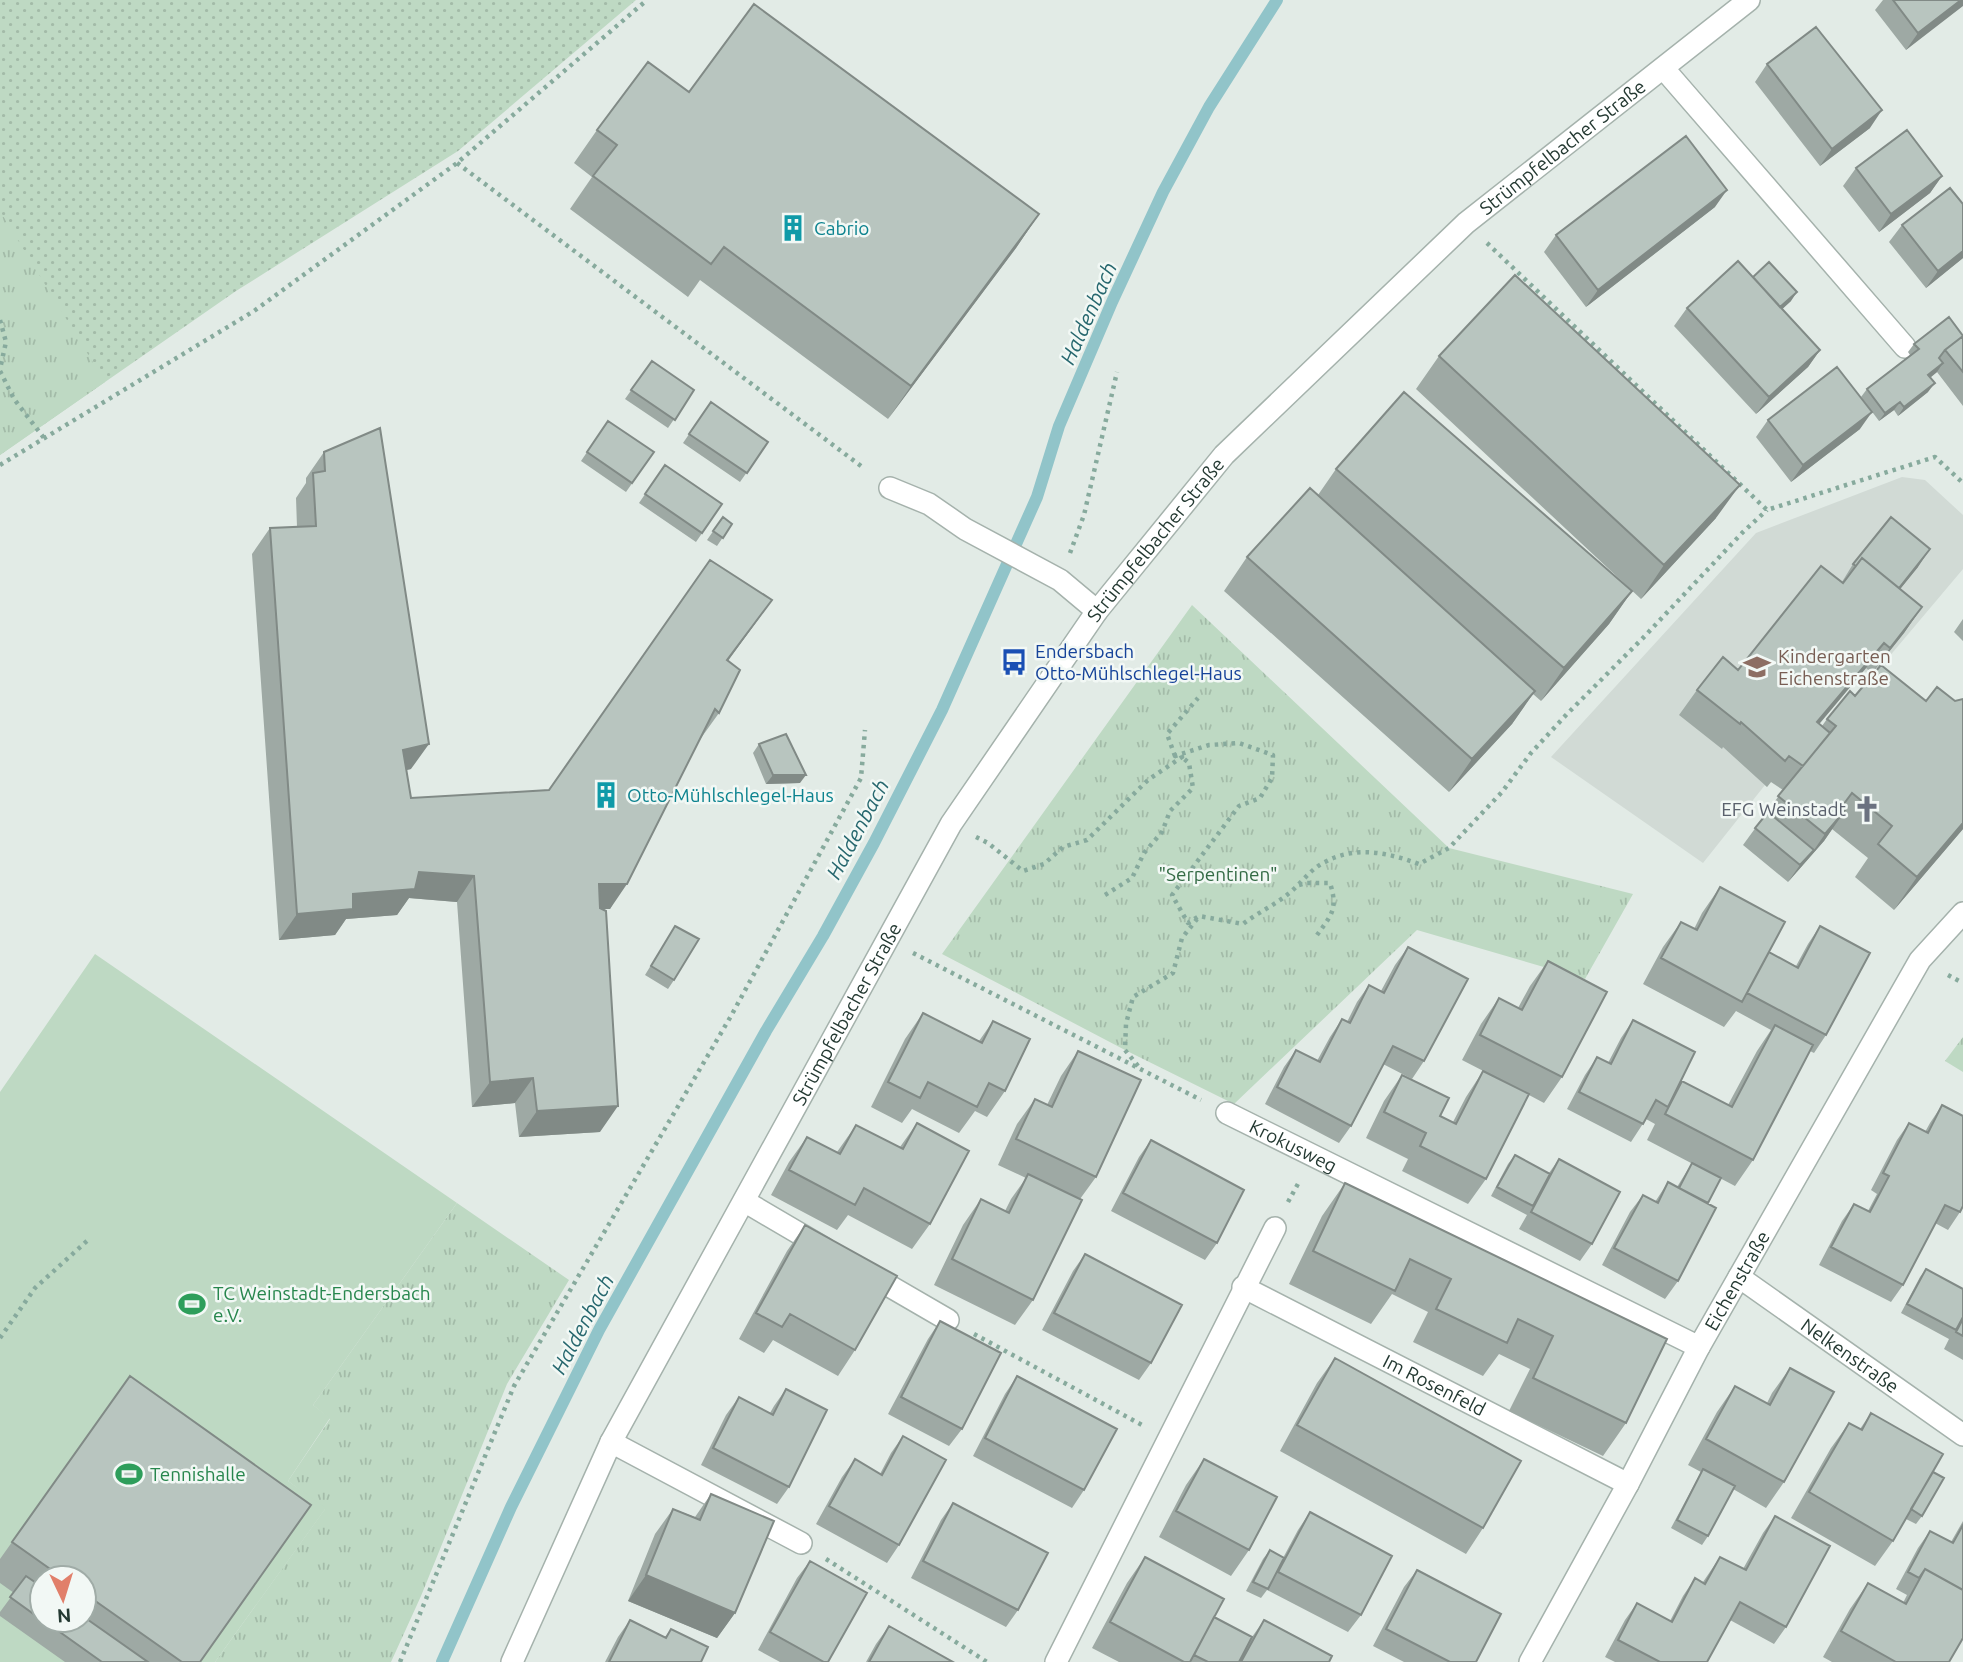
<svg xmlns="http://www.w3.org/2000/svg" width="1963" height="1662" font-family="Ubuntu,sans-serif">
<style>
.built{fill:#d1dad5}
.grass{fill:url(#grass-dots)}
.park{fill:url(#park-tufts)}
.garden{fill:#bed9c3;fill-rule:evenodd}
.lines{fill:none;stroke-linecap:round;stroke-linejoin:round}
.stream{stroke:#91c4c9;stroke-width:12}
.minor-casing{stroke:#a5b2ac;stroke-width:24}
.path{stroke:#87aa9d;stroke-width:4.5;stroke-dasharray:3.5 5;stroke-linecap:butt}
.minor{stroke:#fff;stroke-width:21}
.wall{fill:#9ea9a4;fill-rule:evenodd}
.shaded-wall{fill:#818a86}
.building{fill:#b8c5bf;stroke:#818a86;stroke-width:2}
.labels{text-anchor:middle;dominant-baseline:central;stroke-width:5;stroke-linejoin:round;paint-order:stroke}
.street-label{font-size:19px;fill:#243932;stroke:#f2f8f5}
.culture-label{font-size:19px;fill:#0d838f;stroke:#f2f8f5;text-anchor:start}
.transit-label{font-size:19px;fill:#164399;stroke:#f2f8f5;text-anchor:start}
.education-label{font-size:19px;fill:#785e54;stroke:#f2f8f5;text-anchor:start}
.worship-label{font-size:19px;fill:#5b616d;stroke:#f2f8f5;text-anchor:end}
.park-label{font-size:19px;fill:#346b45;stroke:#f2f8f5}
.leisure-label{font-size:19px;fill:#27864d;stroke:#f2f8f5;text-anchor:start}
.water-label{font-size:21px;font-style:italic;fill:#26676e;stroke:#f2f8f5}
</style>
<defs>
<pattern id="grass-dots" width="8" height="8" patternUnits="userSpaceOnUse" patternTransform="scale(1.75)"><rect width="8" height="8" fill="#bed9c3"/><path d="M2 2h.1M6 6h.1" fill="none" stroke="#a3bba8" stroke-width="1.8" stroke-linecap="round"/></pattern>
<pattern id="park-tufts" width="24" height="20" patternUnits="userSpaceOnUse" patternTransform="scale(1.75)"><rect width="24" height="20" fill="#bed9c3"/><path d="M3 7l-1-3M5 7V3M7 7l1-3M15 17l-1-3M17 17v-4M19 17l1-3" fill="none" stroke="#a3bba8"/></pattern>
</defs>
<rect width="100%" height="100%" fill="#e2ebe6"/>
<!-- built -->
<path class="built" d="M1902,477L1925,480L1963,515V569L1872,677L1864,671L1767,787L1765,785L1703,863L1551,757L1756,533Z"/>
<!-- grass -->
<path class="grass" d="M0,0H636L458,151L236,291L0,455Z"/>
<!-- park -->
<path class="park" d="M0,211L105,382L0,455Z
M1192,605L1449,848L1633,894L1585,979L1417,930L1234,1104L1125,1050L942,954Z
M1963,1037V1072L1945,1061Z
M457,1203L569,1280L507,1384L421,1596L391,1662H215L325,1509L288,1481L330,1419L313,1405Z"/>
<!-- garden -->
<path class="garden" d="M95,954L457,1203L313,1405L330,1418L288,1481L326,1508L215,1662H0V1092ZM42,1578H84V1620H42Z"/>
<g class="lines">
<!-- stream -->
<path class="stream" d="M442,1662L511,1507L599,1330L766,1031L823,936L874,843L942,710L1037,497L1059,426L1112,302L1163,192L1209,107L1277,0"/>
<defs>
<g id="minor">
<path d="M1664,69L1905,347"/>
<path d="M890,488L929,504L965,529L1060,580L1097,611"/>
<path id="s1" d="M1227,1113L1699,1347"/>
<path d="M744,1201L824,1248"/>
<path d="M867,1273L948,1320"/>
<path id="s2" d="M1739,1277L1963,1435"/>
<path id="s3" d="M1243,1287L1628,1484"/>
<path d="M611,1442L801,1543"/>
<path id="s4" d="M512,1662L611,1442L951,824L1097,611L1224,455L1466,223L1749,0"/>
<path d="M1056,1662L1275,1228"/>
<path id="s5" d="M1530,1662L1628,1484L1699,1347L1920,960L1963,913"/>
</g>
</defs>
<!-- minor casing -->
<use href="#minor" class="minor-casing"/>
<!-- path -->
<path class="path" d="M457,163L865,469
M1487,243L1767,510L1935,457L1963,483
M0,320L6,342L0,369
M0,371L14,399L44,438
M0,465L254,311L457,163L647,0
M1070,553L1084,515L1117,372
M1175,756L1167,734L1198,698
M976,837L988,843L1023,871L1044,864L1063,847L1087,840L1148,780L1182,757L1175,756L1209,745L1239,743L1273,755L1272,778L1260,798L1239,806L1172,895L1188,923L1199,916L1243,924C1257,913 1275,905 1288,894C1301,884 1310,869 1325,862C1356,845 1389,853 1419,864L1449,848L1502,792L1531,753L1567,714L1642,639L1743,532L1767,510
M1299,885L1306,883H1330C1339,911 1330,916 1315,938
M1105,895L1132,878L1144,853L1162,832L1170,811L1193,788L1189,763L1182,757
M913,953L1201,1100
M1948,975L1963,983
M1138,1066L1125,1050L1126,1024L1133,997L1173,973L1182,938L1197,919
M1288,1202L1299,1182
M974,1334L1142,1425
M0,1338L35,1288L88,1240
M826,1559L987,1662
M400,1662L514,1386L731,1016L861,778L865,730"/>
<!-- minor -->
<use href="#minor" class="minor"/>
</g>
<!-- wall -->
<path class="wall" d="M1883,0H1963L1906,50L1875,10Z
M1767,64L1870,128L1820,166L1755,82Z
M689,92L1039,214L1016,248L888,419L700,280L688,297L570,209L592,177L574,163L597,130Z
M1856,168L1942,176L1930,193L1879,232L1843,186Z
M1715,207L1586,307L1544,252L1556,235Z
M1902,225L1963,258L1926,288L1889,242Z
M1753,277L1791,301L1782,309L1820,350L1808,367L1756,414L1674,326L1687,308Z
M1963,335V406L1937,372L1930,378L1928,392L1898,416L1894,410L1879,421L1861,397L1867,389L1910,355L1908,352L1914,344Z
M1439,356L1716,518L1641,599L1416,389Z
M652,361L694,390L668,428L625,399Z
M711,402L768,442L740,482L683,443Z
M1768,420L1860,429L1791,482L1756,437Z
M608,421L654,452L626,492L581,461Z
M324,452L411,769L406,770L411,798L549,790L772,600L728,661L719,713L701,738H700L610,909H603L600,1132L519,1137L515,1103L472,1107L457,902L409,898L397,915L346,919L335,935L279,940L252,554L270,528L297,527L296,498L306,483V478Z
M665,465L722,504L696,542L639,503Z
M1336,469L1632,591L1609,624L1541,701L1533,694L1512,724L1449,792L1224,591L1247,557L1318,495Z
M723,517L732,524L717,546L707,540Z
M1853,564L1918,567L1900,589L1922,607L1904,633L1872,673L1866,668L1819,724L1822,726L1827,719L1963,829L1894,910L1855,877L1868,858L1832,829L1824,841L1788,882L1743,845L1783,790L1771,782L1767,787L1723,747L1722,749L1679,715L1697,690L1738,670L1842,582Z
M1963,619V641L1954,632Z
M759,744L800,783L766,784L753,753Z
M1720,887L1769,952L1796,966L1808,944L1820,926L1826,1035L1814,1053L1810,1051L1753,1160L1735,1186L1647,1140L1655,1124L1646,1119L1631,1142L1567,1109L1585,1075L1597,1057L1608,1063L1621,1038L1633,1020L1677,1088L1682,1081L1728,1105L1757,1051L1771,1030L1736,1011L1724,1027L1643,984L1663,947L1681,922L1694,929L1702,913Z
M675,926L674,980L668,989L645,975Z
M1408,947L1424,1061L1412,1079L1383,1064L1351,1126L1339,1143L1265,1104L1284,1067L1296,1050L1317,1061L1330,1037L1342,1019L1347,1022L1357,1002L1369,985L1381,991L1395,965Z
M1548,961L1562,1077L1544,1103L1529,1095L1486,1179L1468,1204L1402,1171L1408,1159L1366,1138L1384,1101L1402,1075L1440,1116L1453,1122L1466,1097L1483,1071L1495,1077L1462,1060L1481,1024L1499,998L1518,1008L1530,986Z
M923,1013L979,1041L993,1021L1005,1091L987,1117L975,1111L959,1133L912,1109L902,1123L871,1107L905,1039Z
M1078,1051L1096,1177L1080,1199L1033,1300L1015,1325L934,1285L963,1225L981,1199L1005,1211L1011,1199L1026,1178L998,1165L1017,1124L1035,1099L1047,1105L1061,1076Z
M1942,1105L1960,1212L1948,1230L1935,1223L1903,1285L1891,1302L1819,1265L1842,1221L1854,1204L1868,1211L1877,1194L1871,1190L1897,1140L1909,1123L1925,1132L1930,1123Z
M917,1123L930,1224L912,1249L848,1215L837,1230L771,1195L789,1162L807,1137L837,1152L856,1125L900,1147Z
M1151,1140L1217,1243L1205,1260L1111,1211L1139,1157Z
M1515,1155L1549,1173L1559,1159L1592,1244L1580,1261L1519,1229L1527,1215L1491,1196L1508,1164Z
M1692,1163L1708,1203L1678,1281L1665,1299L1602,1265L1630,1212L1643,1195L1655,1202L1668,1182L1677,1187Z
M1345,1183L1667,1339L1626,1423L1603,1456L1509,1411L1530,1369L1499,1354L1483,1376L1413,1342L1428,1312L1392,1294L1371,1324L1289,1284L1322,1216Z
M805,1225L855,1350L838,1376L773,1340L764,1353L739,1339L787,1251Z
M1085,1254L1151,1363L1139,1380L1042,1330L1073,1271Z
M1926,1269L1963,1289V1360L1944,1349L1949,1339L1901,1313L1920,1277Z
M940,1321L962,1429L949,1446L888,1414L928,1339Z
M1335,1358L1483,1528L1466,1554L1280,1451L1317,1383Z
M1790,1368L1784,1482L1766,1508L1733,1489L1708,1536L1702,1545L1671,1528L1701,1472L1688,1465L1717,1412L1735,1386L1767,1403L1772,1393Z
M130,1376L200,1662H65L0,1616V1612L14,1593L0,1583V1559ZM42,1578H84V1620H42Z
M1017,1376L1084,1490L1072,1508L973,1456L1005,1394Z
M786,1389L789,1487L777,1504L701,1465L726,1415L739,1397L770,1413L774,1406Z
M1871,1413L1933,1472L1922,1516L1916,1524L1906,1519L1893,1541L1875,1566L1791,1518L1831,1448L1849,1423L1860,1429Z
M903,1436L899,1545L887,1563L816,1524L842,1477L855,1459L880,1474L891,1453Z
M1204,1459L1249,1550L1231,1576L1159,1537L1186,1485Z
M711,1494L735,1613L717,1638L628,1601L655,1534L673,1509L695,1517Z
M953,1503L1018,1610L1006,1627L911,1578L941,1520Z
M1310,1512L1361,1615L1348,1632L1267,1590L1261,1598L1246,1591L1263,1559L1270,1550L1283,1558L1298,1530Z
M1775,1516L1786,1627L1774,1644L1730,1620L1707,1662H1615L1605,1657L1625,1620L1637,1603L1670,1621L1683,1596L1695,1578L1703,1582L1720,1557L1743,1569L1763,1533Z
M1963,1521V1638L1949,1662H1832L1823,1657L1850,1609L1868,1583L1903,1603L1907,1595L1896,1589L1918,1548L1930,1531L1951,1542Z
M1145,1557L1214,1617L1252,1637L1264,1620L1329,1662H1119L1092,1648L1127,1583Z
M810,1561L828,1662H780L758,1650L797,1578Z
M1417,1570L1476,1662H1404L1373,1646L1404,1587Z
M630,1620L665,1637L671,1629L701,1662H605L618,1637Z
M889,1626L953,1662H866L876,1644Z"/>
<!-- shaded-wall -->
<path class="shaded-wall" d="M1961,0H1963V6L1906,50L1918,33Z
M1882,110L1870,128L1820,166L1832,149Z
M1942,176L1930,193L1879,232L1891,214Z
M1727,190L1715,207L1586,307L1598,290Z
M1039,214L1016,248L888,419L911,386Z
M1963,251V258L1926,288L1938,271Z
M1797,292L1791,301L1767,323L1773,314Z
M1820,350L1808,367L1756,414L1769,397Z
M1943,363L1937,372L1922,384L1928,375Z
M1935,383L1928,392L1898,416L1904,407Z
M1900,402L1894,410L1879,421L1885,413Z
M1872,412L1860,429L1791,482L1803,465Z
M1740,485L1716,518L1641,599L1664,565Z
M1930,549L1918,567L1880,614L1893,596Z
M1632,591L1609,624L1541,701L1564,668Z
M772,600L754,625L709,686L727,660Z
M1922,607L1904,633L1872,673L1890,648Z
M1884,643L1866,668L1799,748L1817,722Z
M1535,691L1512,724L1449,792L1472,759Z
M429,744L411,769L385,775L403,750Z
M773,775H806L800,783L766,784Z
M1847,808L1824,841L1788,882L1800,865L1814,850L1825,834Z
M1963,823V829L1894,910L1917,877Z
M419,872L474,876L457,902L409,898L397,915L346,919L335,935L279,940L297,914Z
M599,884H627L610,909H581Z
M533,1078L515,1103L472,1107L490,1082Z
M618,1106L600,1132L519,1137L537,1111Z
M646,1575L735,1613L717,1638L628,1601Z"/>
<!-- building -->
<path class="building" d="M1893,0H1961L1918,33Z
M754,4L1039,214L911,386L724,247L711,264L593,176L617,145L597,130L648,62L689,92Z
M1816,27L1882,110L1832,149L1767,64Z
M1907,130L1942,176L1891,214L1856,168Z
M1686,136L1727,190L1598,290L1556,235Z
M1950,188L1963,204V251L1938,271L1902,225Z
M1738,261L1820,350L1769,397L1687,308Z
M1769,262L1797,292L1780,307L1753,277Z
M1515,275L1740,485L1664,565L1439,356Z
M1949,317L1963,336L1945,350L1939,358L1943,363L1928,375L1935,383L1904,407L1900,402L1885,413L1867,389L1919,349L1914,344Z
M1963,336V372L1945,350Z
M652,361L694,390L675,420L631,390Z
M1837,367L1872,412L1803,465L1768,420Z
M1404,392L1632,591L1564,668L1336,469Z
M711,402L768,442L747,473L689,434Z
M608,421L654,452L632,483L587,452Z
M380,428L429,744L403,750L411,798L549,790L710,560L772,600L727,660L740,670L719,713L715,709L627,884H599L600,908L606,911L618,1106L537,1111L533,1078L490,1082L474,876L419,872L415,889L353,894V909L297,914L270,528L316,526L313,473L325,471L324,452Z
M665,465L722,504L702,533L645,494Z
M1310,488L1535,691L1472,759L1247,557Z
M723,517L732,524L723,538L713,531Z
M1891,517L1930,549L1899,588L1862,558L1856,566L1853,564Z
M1862,558L1922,607L1890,648L1884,643L1817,722L1830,733L1803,766L1789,756L1785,761L1741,722L1740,724L1697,690L1723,657L1738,670L1821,566L1843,583Z
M1881,665L1926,701L1937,687L1955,701L1963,699V823L1917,877L1878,844L1892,826L1852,793L1843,805L1847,808L1825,834L1778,796L1836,726L1827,719L1850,691L1855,696Z
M786,734L806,775H773L759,744Z
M1768,812L1814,850L1800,865L1755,828Z
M1720,887L1785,922L1742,1002L1661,958L1681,922L1697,930Z
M675,926L699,939L674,980L651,966Z
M1820,926L1870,953L1826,1035L1747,993L1769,952L1798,968Z
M1408,947L1468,979L1424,1061L1393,1046L1351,1126L1277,1087L1296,1050L1320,1062L1342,1019L1350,1023L1369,985L1384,993Z
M1548,961L1607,992L1562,1077L1480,1035L1499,998L1522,1010Z
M923,1013L982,1043L993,1021L1030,1039L1005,1091L989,1083L977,1107L928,1082L920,1098L888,1082Z
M1633,1020L1695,1052L1668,1107L1656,1100L1643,1124L1579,1092L1597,1057L1611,1064Z
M1775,1025L1813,1045L1753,1160L1665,1114L1682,1081L1732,1107Z
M1078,1051L1141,1080L1096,1177L1016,1139L1035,1099L1052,1107Z
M1483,1071L1529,1094L1486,1179L1420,1146L1426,1133L1384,1112L1402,1075L1449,1098L1440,1116L1456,1124Z
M1942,1105L1963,1116V1206L1960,1212L1945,1205L1903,1285L1831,1247L1854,1204L1870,1212L1889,1176L1883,1173L1909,1123L1928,1133Z
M917,1123L969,1151L930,1224L864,1188L855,1205L789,1170L807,1137L840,1154L856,1125L903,1149Z
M1151,1140L1244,1190L1217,1243L1123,1193Z
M1515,1155L1550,1174L1533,1206L1497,1187Z
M1559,1159L1620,1192L1592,1244L1531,1212Z
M1692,1163L1721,1178L1708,1203L1679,1188Z
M1028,1174L1082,1200L1033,1300L952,1259L981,1199L1009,1213Z
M1668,1182L1716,1208L1678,1281L1614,1248L1643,1195L1658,1203Z
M1345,1183L1667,1339L1626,1423L1533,1378L1553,1336L1518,1319L1507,1343L1436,1309L1451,1279L1410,1259L1395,1291L1313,1251Z
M805,1225L897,1276L855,1350L790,1314L782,1327L756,1313Z
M1085,1254L1182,1305L1151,1363L1054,1313Z
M1926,1269L1963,1289V1317L1956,1330L1907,1304Z
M1963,1319V1336L1956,1332Z
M940,1321L1001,1353L962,1429L901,1397Z
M1335,1358L1521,1461L1483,1528L1297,1425Z
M1790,1368L1834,1392L1784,1482L1706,1439L1735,1386L1770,1405Z
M130,1376L311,1505L200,1662H182L84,1593V1578H63L12,1542Z
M1017,1376L1117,1429L1084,1490L985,1438Z
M786,1389L827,1410L789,1487L713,1448L739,1397L773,1415Z
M1871,1413L1943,1454L1893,1541L1809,1492L1849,1423L1862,1430Z
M903,1436L946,1460L899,1545L829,1506L855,1459L882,1475Z
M1204,1459L1277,1497L1249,1550L1176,1511Z
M1703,1469L1735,1486L1708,1536L1677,1520Z
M1933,1472L1944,1478L1922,1516L1911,1509Z
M711,1494L774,1521L735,1613L646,1575L673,1509L700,1520Z
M953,1503L1048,1553L1018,1610L923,1561Z
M1310,1512L1392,1556L1361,1615L1278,1572Z
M1775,1516L1830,1546L1786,1627L1740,1602L1707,1662H1660L1618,1640L1637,1603L1672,1622L1695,1578L1705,1584L1720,1557L1746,1570Z
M1963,1525V1590L1925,1569L1919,1578L1908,1572L1930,1531L1953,1543Z
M1270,1550L1284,1558L1268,1589L1253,1582Z
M1145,1557L1224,1599L1190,1662H1184L1110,1622Z
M810,1561L867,1593L828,1662H824L770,1632Z
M1925,1569L1963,1590V1638L1949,1662H1896L1841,1631L1868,1583L1906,1604Z
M1417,1570L1501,1614L1476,1662H1450L1386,1629Z
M26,1576L42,1587V1620L10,1597Z
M84,1617L148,1662H102L43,1620H84Z
M1214,1617L1252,1637L1239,1662H1208L1194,1655Z
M630,1620L666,1638L671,1629L708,1647L701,1662H609Z
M1264,1620L1332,1656L1329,1662H1241Z
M889,1626L953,1662H869Z"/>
<!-- icons -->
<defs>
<symbol id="building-bare" viewBox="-9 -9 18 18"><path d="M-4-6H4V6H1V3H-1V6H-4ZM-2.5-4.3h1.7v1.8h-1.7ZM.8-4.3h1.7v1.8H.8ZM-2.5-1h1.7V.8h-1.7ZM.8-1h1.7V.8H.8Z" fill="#0f9aa8" stroke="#f2f8f5" stroke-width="2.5" paint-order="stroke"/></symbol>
<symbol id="bus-bare" viewBox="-9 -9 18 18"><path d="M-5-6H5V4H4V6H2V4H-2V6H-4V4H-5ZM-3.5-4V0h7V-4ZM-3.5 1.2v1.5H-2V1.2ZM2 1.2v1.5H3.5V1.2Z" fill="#1a4fb4" stroke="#f2f8f5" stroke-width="2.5" paint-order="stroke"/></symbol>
<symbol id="school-bare" viewBox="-9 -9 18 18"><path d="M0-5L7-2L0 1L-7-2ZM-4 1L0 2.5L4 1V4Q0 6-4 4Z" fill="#8d6e63" stroke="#f2f8f5" stroke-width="2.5" paint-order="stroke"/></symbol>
<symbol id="church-bare" viewBox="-9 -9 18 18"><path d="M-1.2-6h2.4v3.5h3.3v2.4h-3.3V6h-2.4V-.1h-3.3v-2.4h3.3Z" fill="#6b7280" stroke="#f2f8f5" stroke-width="2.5" paint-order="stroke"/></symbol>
<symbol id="stadium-bare" viewBox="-9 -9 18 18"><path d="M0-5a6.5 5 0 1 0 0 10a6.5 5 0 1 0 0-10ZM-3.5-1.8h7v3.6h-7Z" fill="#2e9e5b" stroke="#f2f8f5" stroke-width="2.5" paint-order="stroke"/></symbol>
</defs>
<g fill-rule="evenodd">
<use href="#building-bare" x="774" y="209" width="38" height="38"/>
<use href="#bus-bare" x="995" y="643" width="38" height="38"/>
<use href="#school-bare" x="1738" y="648" width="38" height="38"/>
<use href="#building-bare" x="587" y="776" width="38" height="38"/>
<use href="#church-bare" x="1848" y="790" width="38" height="38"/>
<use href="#stadium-bare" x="173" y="1285" width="38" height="38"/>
<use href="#stadium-bare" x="110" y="1455" width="38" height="38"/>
</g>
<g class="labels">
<!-- street labels -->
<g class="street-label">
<text stroke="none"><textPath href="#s4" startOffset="1864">Strümpfelbacher Straße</textPath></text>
<text stroke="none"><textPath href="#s4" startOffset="1297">Strümpfelbacher Straße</textPath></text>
<text stroke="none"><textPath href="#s4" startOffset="730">Strümpfelbacher Straße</textPath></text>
<text stroke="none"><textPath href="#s1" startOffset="74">Krokusweg</textPath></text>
<text stroke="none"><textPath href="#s5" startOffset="434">Eichenstraße</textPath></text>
<text stroke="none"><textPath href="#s2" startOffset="136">Nelkenstraße</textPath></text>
<text stroke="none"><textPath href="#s3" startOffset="215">Im Rosenfeld</textPath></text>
</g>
<!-- culture labels -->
<g class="culture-label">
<text x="814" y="228">Cabrio</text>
<text x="627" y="795">Otto-Mühlschlegel-Haus</text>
</g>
<!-- transit labels -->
<g class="transit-label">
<text x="1035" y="651">Endersbach<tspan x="1035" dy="22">Otto-Mühlschlegel-Haus</tspan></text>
</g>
<!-- education labels -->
<g class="education-label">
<text x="1778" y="656">Kindergarten<tspan x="1778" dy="22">Eichenstraße</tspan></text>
</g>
<!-- worship labels -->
<g class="worship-label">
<text x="1846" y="809">EFG Weinstadt</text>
</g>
<!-- park labels -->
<g class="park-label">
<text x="1218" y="874">"Serpentinen"</text>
</g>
<!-- leisure labels -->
<g class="leisure-label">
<text x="213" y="1293">TC Weinstadt-Endersbach<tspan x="213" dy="22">e.V.</tspan></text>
<text x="150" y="1474">Tennishalle</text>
</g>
<!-- water labels -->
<g class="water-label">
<text transform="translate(1088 313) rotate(-66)">Haldenbach</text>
<text transform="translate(857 829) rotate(-62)">Haldenbach</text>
<text transform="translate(582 1324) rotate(-62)">Haldenbach</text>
</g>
</g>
<!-- north arrow -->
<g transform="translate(63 1599) rotate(176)"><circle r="33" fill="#f2f8f5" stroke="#a0aca7" stroke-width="2"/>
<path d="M0-5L12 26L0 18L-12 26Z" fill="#e17f6a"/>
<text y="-10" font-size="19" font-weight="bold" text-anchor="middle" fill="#243932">N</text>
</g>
</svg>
